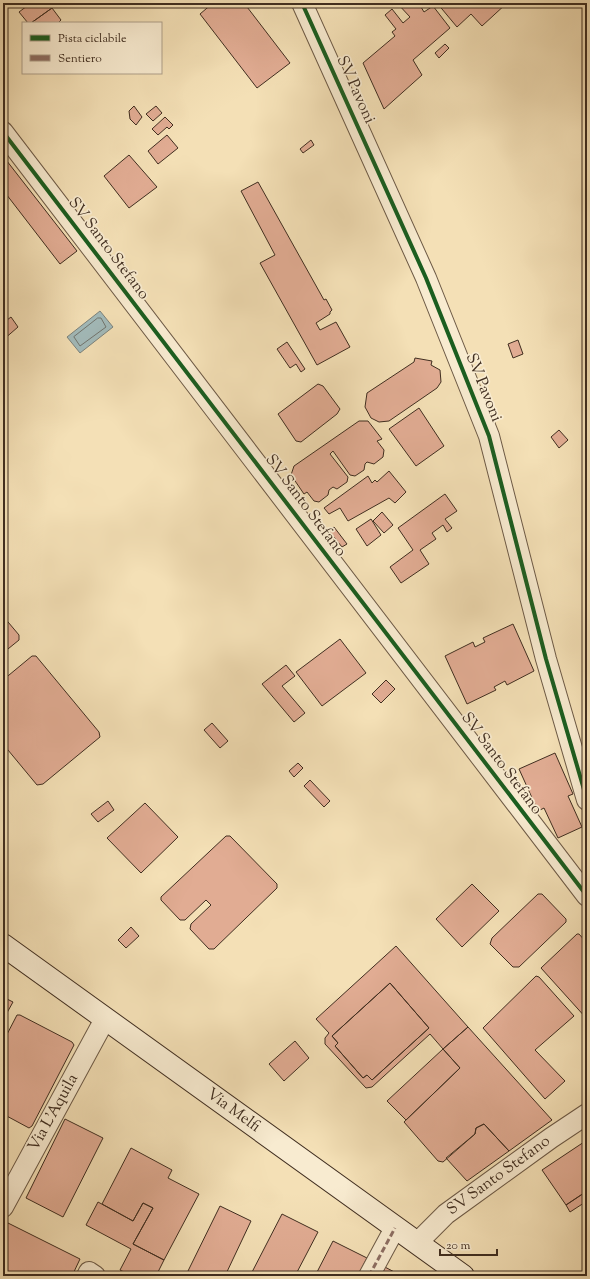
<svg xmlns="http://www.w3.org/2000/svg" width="590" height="1279" font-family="'Sorts Mill Goudy',serif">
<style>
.water{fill:#a2baba;stroke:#7b827c}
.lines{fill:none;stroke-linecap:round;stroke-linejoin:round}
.shore{stroke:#71746d;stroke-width:1}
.building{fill:#e1ac93;stroke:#402e20;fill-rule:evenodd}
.street-casing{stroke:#6d5a46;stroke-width:22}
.secondary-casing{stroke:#402e20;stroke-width:24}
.street{stroke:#f8ebd0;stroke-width:20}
.secondary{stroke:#f8ebd0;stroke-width:22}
.quiet{stroke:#8d6e63;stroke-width:3;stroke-dasharray:6 3;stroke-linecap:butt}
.cycleway-casing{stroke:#f8ebd0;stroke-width:6}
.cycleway{stroke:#1b5e20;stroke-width:4}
.labels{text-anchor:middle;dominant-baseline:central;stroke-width:3.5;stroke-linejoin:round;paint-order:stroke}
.street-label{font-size:16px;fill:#402e20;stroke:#f8ebd0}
</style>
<rect width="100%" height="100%" fill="#f4e0b6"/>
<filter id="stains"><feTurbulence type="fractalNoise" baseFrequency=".005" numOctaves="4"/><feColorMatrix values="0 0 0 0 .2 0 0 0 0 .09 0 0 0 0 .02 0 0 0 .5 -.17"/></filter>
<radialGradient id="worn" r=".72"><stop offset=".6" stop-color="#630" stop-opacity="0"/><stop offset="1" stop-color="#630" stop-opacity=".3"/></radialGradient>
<!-- water -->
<path class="water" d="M100,311L113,327L80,353L67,337Z"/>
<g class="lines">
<!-- shore -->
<path class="shore" d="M98,318H101L106,327L80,346L74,337Z"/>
</g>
<!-- building -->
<path class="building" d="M31,3H48L52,8L31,23H28L19,12Z
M213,3H244L290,63L257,88L200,14Z
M397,3H426L421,7L424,12L433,6L450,28L413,60L422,75L384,109L363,63L395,36L392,32L396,29L385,15L392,9L403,23L410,17Z
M437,3H507L482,26L471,14L457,27Z
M52,8L61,20L58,23H31Z
M445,44L449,48L439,58L435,53Z
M134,106L142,117L136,125L130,119L129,111Z
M156,106L162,113L153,121L146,114Z
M165,117L173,125L169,129L167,127L158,135L152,129Z
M167,135L178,148L158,164L148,151Z
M311,140L314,145L303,153L300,149Z
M129,155L157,187L129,208L104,176Z
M3,156L77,251L60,264L3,190Z
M258,182L324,300L326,299L332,310L330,312V314L316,323L320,330L336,322L350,347L317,365L260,263L275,255L241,191Z
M11,317L18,327L3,340V323Z
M518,340L523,354L513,358L508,344Z
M287,342L305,369L301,372L296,364L290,368L277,349Z
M415,358L432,361L431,365L440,370L441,382L437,388L389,421L379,422L371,418L365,407L367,393L414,362Z
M318,384L323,386L340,409L337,414L301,442L296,441L278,414Z
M419,408L444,446L416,466L389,429Z
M359,421H368L382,439L377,441L384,450L383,457L374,464L367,462L365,464L364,470L355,476L350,475L333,451L330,454L348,477L347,482L337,489L333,487L329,490L328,495L319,502L314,501L307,492L304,494L291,475L294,466Z
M559,430L568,440L559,448L551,437Z
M389,471L406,492L395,503L389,498L348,521L340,508L329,514L324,508L368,476L372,483L375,480L377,482Z
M445,494L457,511L445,519L452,528L447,532L443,525L432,533L436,539L420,550L429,564L401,583L390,567L413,550L398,528Z
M382,512L393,525L384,533L373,521Z
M371,519L381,535L367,546L356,529Z
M334,527L347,544L342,547L329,531Z
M3,616L19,635V640L3,653Z
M513,624L534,671L507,685L505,681L494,687L496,690L467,704L445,656L473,642L475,647L485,642L483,638Z
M340,639L366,673L322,706L296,672Z
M32,656H36L99,732L100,737L43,784L37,785L3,744V680Z
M286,665L295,676L282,686L305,713L294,722L262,684Z
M386,680L395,689L381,703L372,694Z
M212,723L228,741L220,748L204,730Z
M555,753L573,794L568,796L582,827L558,838L544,808L538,811L519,769Z
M298,763L303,768L294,777L289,771Z
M310,780L330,801L324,807L304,786Z
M108,801L114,810L98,822L91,814Z
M145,803L178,837L141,873L107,838Z
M226,836H230L277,884V888L214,949H209L190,929L191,924L211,905L206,900L185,920H180L161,900V897Z
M472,884L499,911L462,947L436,919Z
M538,894H542L566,919V922L519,967H513L490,944L492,938Z
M131,927L139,936L126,948L118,940Z
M577,934H579L587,943V1019L541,968Z
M396,946L468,1027L443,1049L430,1034L372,1087L366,1088L325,1044V1038L329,1033L316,1019ZM390,983L429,1028L372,1080L367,1075L363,1078L335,1046L338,1043L332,1036Z
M536,976L539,977L574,1016L535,1050L565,1081L545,1099L483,1028Z
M390,983L429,1028L372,1080L367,1075L363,1078L335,1046L338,1043L332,1036Z
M3,997L13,1002L3,1020Z
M17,1015H20L72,1042L74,1045L32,1126L29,1128L3,1114V1042Z
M468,1027L552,1120L509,1151L484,1124L476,1128L475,1134L443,1162L438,1161L404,1122L460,1068L443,1049Z
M295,1041L309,1058L284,1081L269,1064Z
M443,1049L460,1068L406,1120L387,1101Z
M65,1119L103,1138L63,1217L26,1198Z
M484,1124L509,1151L467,1181L446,1158L475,1134L476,1128Z
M587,1140V1191L566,1205L542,1170Z
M131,1148L172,1170L168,1178L199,1194L164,1260L133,1244L153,1208L143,1203L133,1221L102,1204Z
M587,1191V1201L570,1212L566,1205Z
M98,1202L133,1221L143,1203L153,1208L133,1244L164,1260L156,1276H132L120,1270L131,1249L86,1225Z
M220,1206L251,1221L225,1276H194L187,1273Z
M282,1214L318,1232L295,1276H250Z
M8,1223L80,1259L72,1276H3V1232Z
M333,1241L367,1258L358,1276H315Z
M381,1265L402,1276H375Z"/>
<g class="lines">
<defs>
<path id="street" d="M302,3L426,278L489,436L546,659L587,800
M3,132L587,896
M3,1207L105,1019
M417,1243L446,1214L551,1138L587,1114
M87,1276L89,1272L95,1276
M369,1276L395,1228"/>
<path id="secondary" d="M3,945L463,1276"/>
</defs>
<!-- street casing -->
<use href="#street" class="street-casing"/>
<!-- secondary casing -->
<use href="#secondary" class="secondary-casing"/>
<!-- street -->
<use href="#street" class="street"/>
<!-- secondary -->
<use href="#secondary" class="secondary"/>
<!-- quiet -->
<path class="quiet" d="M369,1276L395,1228"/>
<defs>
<path id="cycleway" d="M302,3L426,278L489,436L546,659L587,800
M3,132L587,896"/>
</defs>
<!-- cycleway casing -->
<use href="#cycleway" class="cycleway-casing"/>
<!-- cycleway -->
<use href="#cycleway" class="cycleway"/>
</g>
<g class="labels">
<!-- street labels -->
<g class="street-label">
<text transform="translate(355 90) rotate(66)">SV Pavoni</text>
<text transform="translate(108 249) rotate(53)">SV Santo Stefano</text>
<text transform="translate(483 388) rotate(68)">SV Pavoni</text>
<text transform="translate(305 506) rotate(53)">SV Santo Stefano</text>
<text transform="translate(501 764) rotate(53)">SV Santo Stefano</text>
<text transform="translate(233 1111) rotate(36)">Via Melfi</text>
<text transform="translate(54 1113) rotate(-61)">Via L'Aquila</text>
<text transform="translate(499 1176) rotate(-36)">SV Santo Stefano</text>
</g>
</g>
<!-- margin -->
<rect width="590" height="1279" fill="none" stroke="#f4e0b6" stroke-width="16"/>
<rect x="4" y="4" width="582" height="1271" fill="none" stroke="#402e20" stroke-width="2"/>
<rect x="8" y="8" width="574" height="1263" fill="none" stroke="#402e20"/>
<!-- legend -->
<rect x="22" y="22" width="140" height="52" fill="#f8ebd0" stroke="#ae9f8a"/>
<rect x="30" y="35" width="20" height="6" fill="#1b5e20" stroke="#ae9f8a"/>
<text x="58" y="42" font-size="12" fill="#402e20">Pista ciclabile</text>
<rect x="30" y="55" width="20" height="6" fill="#8d6e63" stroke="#ae9f8a"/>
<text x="58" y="62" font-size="12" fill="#402e20">Sentiero</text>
<!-- scale -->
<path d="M440 1249v6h57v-6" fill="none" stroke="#402e20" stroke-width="2"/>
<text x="446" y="1249" font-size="12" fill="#402e20" stroke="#f8ebd0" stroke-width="3" paint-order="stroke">20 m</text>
<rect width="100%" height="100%" filter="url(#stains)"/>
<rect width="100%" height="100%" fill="url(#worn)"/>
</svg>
